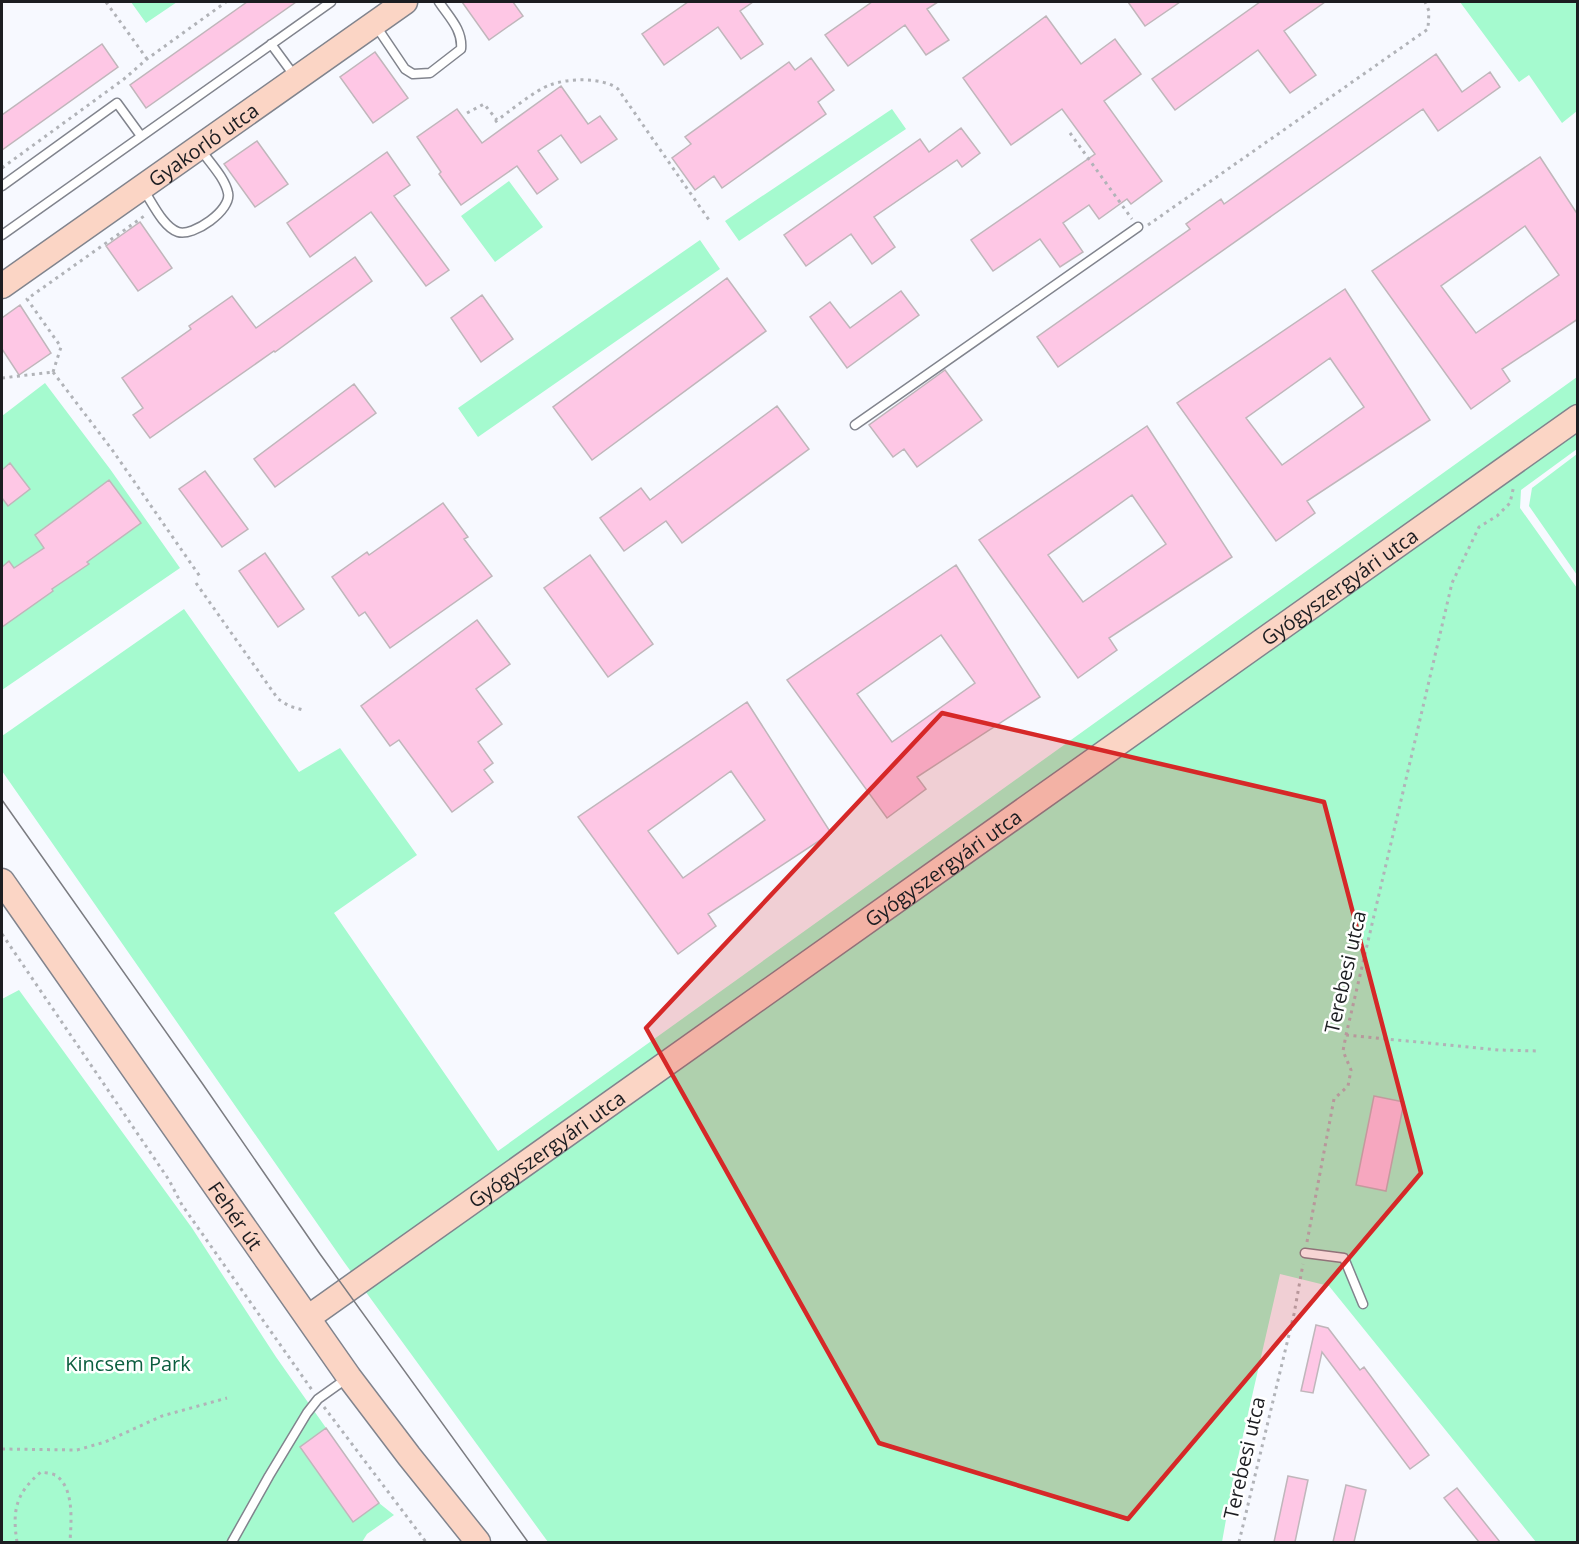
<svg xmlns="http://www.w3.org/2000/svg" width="1579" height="1544" font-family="'Open Sans',sans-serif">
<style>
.green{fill:#a5facf}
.building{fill:#fec7e5;stroke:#c0b6bb;stroke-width:1.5;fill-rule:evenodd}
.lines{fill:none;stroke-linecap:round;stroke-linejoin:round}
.lane-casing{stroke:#81848d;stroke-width:11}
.secondary-casing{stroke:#81848d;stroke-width:27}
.path{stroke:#b1b3b8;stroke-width:3;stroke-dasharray:3 4.5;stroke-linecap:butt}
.lane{stroke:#fff;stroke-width:8}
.secondary{stroke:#fbd5c5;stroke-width:24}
.tram{stroke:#7b7c81;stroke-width:1.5}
.marked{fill:#d62828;fill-opacity:0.2;stroke:#d62828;stroke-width:4.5;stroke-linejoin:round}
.labels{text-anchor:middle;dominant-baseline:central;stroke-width:5;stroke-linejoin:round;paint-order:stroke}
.street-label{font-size:20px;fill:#1c1d21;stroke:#fff}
.park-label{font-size:20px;fill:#0b5e3f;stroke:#fff}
</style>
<rect width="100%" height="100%" fill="#f7f9ff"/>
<!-- green -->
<path class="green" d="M131,2H177L146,23Z
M1460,2H1577V111L1562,123L1529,75L1519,82Z
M892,109L906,129L739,241L725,221Z
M509,181L543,227L495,262L461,216Z
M700,240L720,269L478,437L458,408Z
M1577,377V449L1521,490L1520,508L1577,588V1542H1536L1329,1286L1280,1274L1234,1475L1222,1542H548L344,1262L2,771V736L184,609L299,772L340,748L417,855L334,913L498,1151Z
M45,383L110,469L180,568L2,690V416Z
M1577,454V575L1529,506L1532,488Z
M19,990L192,1228L276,1357L379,1503L394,1515L367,1534L362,1542H2V999Z"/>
<!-- building -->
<path class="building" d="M247,2H296L146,108L130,85Z
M462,2H513L523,16L489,40Z
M688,2H753L740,11L763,44L741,59L718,27L664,65L642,34Z
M872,2H938L927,9L949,40L926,55L905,25L848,66L825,35Z
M1128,2H1180L1145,26Z
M1260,2H1325L1284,31L1316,75L1290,93L1258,50L1175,110L1152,79Z
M1046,16L1081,64L1115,39L1141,74L1104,101L1162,181L1131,204L1127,199L1099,219L1089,205L1063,223L1083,252L1060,267L1040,239L993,271L971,240L1095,154L1062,109L1011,145L963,78Z
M102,44L118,67L2,150V115Z
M375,52L408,98L373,123L340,77Z
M1436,54L1462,92L1490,72L1500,87L1438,131L1423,109L1058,367L1037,337L1190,229L1186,224L1221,199L1224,204Z
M811,58L834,90L818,102L826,114L722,188L714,176L695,190L672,158L691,144L685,137L789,62L795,70Z
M561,86L588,124L600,116L617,139L581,163L561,135L538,151L558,179L537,194L517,166L461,205L439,174L441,172L417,137L457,109L482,143Z
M961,128L980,153L962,167L957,160L874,217L895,247L872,264L851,234L806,266L784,235L920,139L929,152Z
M257,141L288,184L255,207L224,164Z
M387,152L410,185L394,196L449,270L426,286L371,212L310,257L287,223Z
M1540,157L1578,215V319L1502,369L1510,381L1471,409L1372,271ZM1525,226L1559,275L1476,333L1441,286Z
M140,222L172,268L138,291L106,246Z
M355,257L372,281L275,352L274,351L150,438L133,415L143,408L122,378L191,329L189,326L232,296L256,328Z
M727,278L766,331L592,460L553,407Z
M1345,289L1430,420L1307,501L1315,513L1276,541L1177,403ZM1330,358L1364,407L1282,465L1246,418Z
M901,291L919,315L847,368L810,317L830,302L850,328Z
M482,295L513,339L481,362L451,318Z
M20,305L51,353L19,375L2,349V318Z
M945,370L982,420L917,467L904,449L893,457L869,425Z
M354,384L376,413L275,487L254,459Z
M777,406L809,449L682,543L666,521L624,551L600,518L641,488L650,500Z
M1147,426L1232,557L1109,638L1117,650L1078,678L979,540ZM1132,495L1166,544L1083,602L1048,555Z
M10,463L30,489L8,506L2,498V470Z
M205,471L248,529L222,547L179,489Z
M109,480L141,523L87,562L89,564L52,589L53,591L2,627V567L9,561L14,568L44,548L35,535Z
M443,503L468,537L464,539L492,576L390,648L365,612L359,616L332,577L367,552L369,555Z
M265,553L304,609L278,627L239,571Z
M590,555L653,644L608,677L544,588Z
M956,565L1040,697L917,777L926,789L887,818L787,680ZM941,635L975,683L892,742L857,694Z
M477,620L510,664L476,689L502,724L478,742L493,763L484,770L493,782L452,812L399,740L390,746L361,706Z
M747,702L831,833L708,914L716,926L678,954L578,817ZM731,771L765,820L683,878L648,831Z
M1374,1096L1404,1102L1386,1191L1356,1185Z
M1316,1325L1328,1328L1360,1370L1364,1367L1429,1455L1410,1469L1322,1352L1313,1393L1301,1391Z
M326,1428L379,1503L353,1522L300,1447Z
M1288,1476L1308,1480L1295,1542H1274Z
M1346,1485L1366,1490L1354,1542H1333Z
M1457,1488L1500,1542H1479L1444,1498Z"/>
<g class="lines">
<defs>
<path id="lane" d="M376,26L405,69L413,74L430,73L461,49C463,30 449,17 439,2
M271,44L296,78
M2,186L117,103L141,136
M143,189C152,202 163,227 178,232C193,237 232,210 228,193C225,178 210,163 201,150
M2,235L331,2
M855,425L1138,227
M1305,1253L1344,1258L1363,1304
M232,1542L269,1476L307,1413L318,1399L346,1379"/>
<g id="secondary">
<path id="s1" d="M2,286L405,2"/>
<path id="s2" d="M2,881L349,1377L409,1456L478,1542"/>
<path id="s3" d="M309,1317L1578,417"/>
</g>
</defs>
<!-- lane casing -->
<use href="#lane" class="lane-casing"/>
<!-- secondary casing -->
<use href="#secondary" class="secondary-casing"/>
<!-- path -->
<path class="path" d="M106,2L147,59
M467,113L484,104L497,120
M495,122C507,113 537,89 550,85C568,78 603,77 618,89L709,220
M1070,133L1132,219
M2,168L124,79L147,59L226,2
M1148,225L1428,29L1429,11L1425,2
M53,372L113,451L201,578
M53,372L61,347L27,299L147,214
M2,378L53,372
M196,583L278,699L289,706L303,710
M2,934L169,1180L182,1205L312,1390
M1346,1035L1499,1050L1538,1051
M1307,1242L1334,1099L1348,1086L1351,1070L1343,1051L1346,1035L1452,583L1479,527L1497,516L1510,503L1514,485
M324,1407L426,1542
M2,1449L77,1450L105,1442L162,1416L227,1398
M17,1542C12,1510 16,1493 41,1472C45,1473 52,1473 55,1475C75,1487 71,1523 70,1542
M1239,1542L1294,1314L1303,1264"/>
<!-- lane -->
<use href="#lane" class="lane"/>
<!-- secondary -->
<use href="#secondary" class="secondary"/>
<!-- tram -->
<path class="tram" d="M2,800L202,1083L320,1254L528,1542"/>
</g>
<!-- marked area -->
<path class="marked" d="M942,713L1324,802L1421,1173L1128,1519L879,1443L646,1028Z"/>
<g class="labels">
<!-- street labels -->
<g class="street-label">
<text stroke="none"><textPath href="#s1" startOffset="246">Gyakorló utca</textPath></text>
<text stroke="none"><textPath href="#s3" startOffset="1263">Gyógyszergyári utca</textPath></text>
<text stroke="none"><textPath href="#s3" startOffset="777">Gyógyszergyári utca</textPath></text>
<text transform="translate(1345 972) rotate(-77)">Terebesi utca</text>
<text stroke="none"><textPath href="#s3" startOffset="291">Gyógyszergyári utca</textPath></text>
<text stroke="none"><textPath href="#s2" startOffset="408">Fehér út</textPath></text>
<text transform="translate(1244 1458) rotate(-77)">Terebesi utca</text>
</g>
<!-- park labels -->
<g class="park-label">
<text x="128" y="1363">Kincsem Park</text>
</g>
</g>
<!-- border -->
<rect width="1579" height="1544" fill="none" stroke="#1c1d21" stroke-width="6"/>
</svg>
